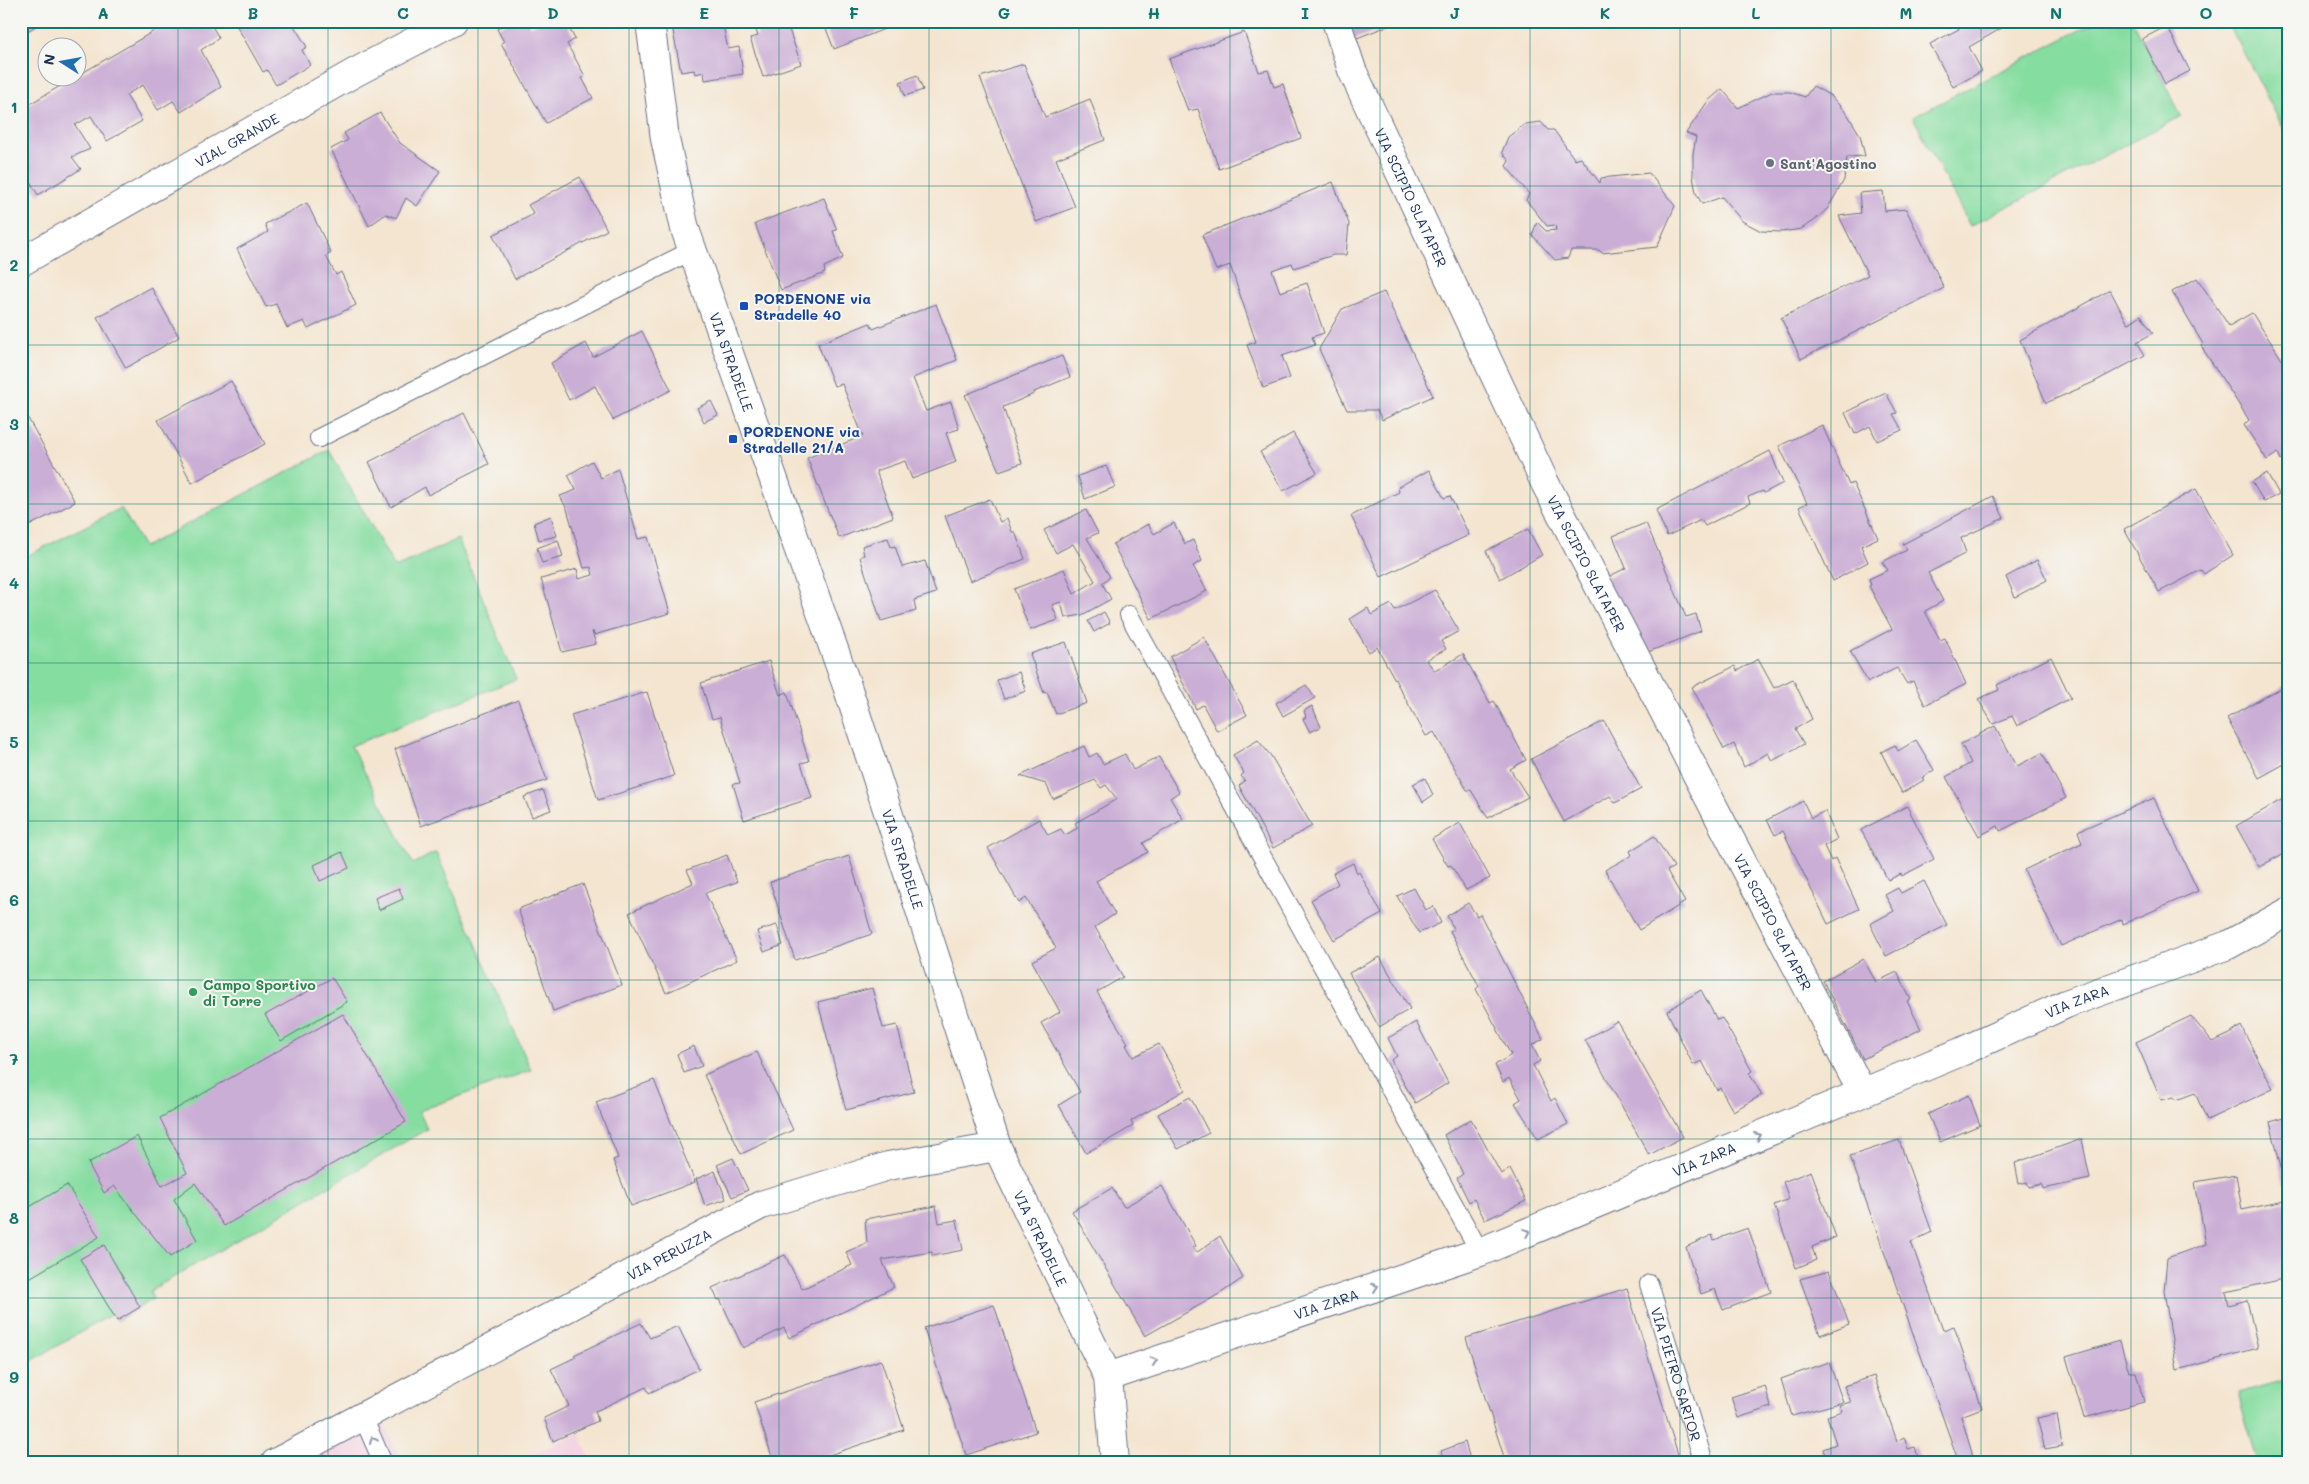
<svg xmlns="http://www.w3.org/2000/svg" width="2309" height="1484" font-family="Mali,sans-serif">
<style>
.built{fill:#f2cfe0}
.green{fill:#86dda0;stroke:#50867f}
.building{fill:#cbaed6}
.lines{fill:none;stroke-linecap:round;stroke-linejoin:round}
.service-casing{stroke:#676f86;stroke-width:20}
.minor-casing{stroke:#676f86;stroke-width:30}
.service{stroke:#fff;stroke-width:18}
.minor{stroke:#fff;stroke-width:28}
.oneway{stroke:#8d97ae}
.grid{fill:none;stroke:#0f766e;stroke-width:1;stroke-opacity:0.55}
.worship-dot{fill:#6b7280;stroke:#f6f6f2;stroke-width:2}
.transit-dot{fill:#1a4fb4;stroke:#f6f6f2;stroke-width:2}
.leisure-dot{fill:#2e9e5b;stroke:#f6f6f2;stroke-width:2}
.labels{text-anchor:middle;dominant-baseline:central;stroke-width:4;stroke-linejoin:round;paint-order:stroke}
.street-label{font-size:14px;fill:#1b2f5e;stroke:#f6f6f2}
.worship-label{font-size:14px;font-weight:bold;fill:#5b616d;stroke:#f6f6f2;text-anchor:start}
.transit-label{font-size:14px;font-weight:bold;fill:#164399;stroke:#f6f6f2;text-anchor:start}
.leisure-label{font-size:14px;font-weight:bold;fill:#27864d;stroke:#f6f6f2;text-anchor:start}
.neatline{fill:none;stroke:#0f766e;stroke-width:2}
.grid-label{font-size:16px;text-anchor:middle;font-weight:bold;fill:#0f766e}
</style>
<rect width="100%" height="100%" fill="#f6f6f2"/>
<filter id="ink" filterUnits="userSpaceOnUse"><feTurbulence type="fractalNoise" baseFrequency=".02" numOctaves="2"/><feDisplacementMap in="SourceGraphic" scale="10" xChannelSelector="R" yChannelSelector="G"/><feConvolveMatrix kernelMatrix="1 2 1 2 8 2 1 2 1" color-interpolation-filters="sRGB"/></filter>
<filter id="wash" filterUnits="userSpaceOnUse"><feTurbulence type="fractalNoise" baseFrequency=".0096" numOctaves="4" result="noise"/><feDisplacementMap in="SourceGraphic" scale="20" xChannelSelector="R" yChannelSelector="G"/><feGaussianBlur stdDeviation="1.12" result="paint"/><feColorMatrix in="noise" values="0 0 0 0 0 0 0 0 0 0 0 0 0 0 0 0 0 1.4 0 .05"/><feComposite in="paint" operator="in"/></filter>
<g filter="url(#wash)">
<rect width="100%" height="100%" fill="#f4e5d0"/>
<!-- built -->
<path class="built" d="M384,1423L402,1463H305Z
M579,1432L591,1463H515L547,1448Z"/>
<!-- green -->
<path class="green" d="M2097,21H2132L2181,116L1970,226L1913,117Z
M2227,21H2288V137Z
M329,450L395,568L458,539L516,679L351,746L413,864L436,852L531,1070L419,1111L427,1129L150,1291L153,1299L117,1321L112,1314L21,1367V559L121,508L144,547Z
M2288,1379V1463H2257L2238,1393Z"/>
<g id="blocks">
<!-- building -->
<path class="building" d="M21,21H44L21,35Z
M171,21H209L219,38L201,50L221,87L181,112L173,101L158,110L143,85L126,95L142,121L107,141L91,116L75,125L90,149L72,157L81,169L38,195L21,166V109Z
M234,21H291L307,47L302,50L310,65L276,85L267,70L263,72Z
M510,21H527L530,27L542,21H565L575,39L567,44L585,76L582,78L593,98L546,123L501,43L504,42L497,29Z
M671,21H722L728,49L739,47L743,74L705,80L704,72L695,74L694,70L681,72Z
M753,21H786L801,64L763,77L750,38L758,36Z
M823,21H896L897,24L834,49Z
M1344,21H1400L1352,40Z
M1955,21H2014L1969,47L1982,71L1953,87L1930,44L1959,29Z
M2167,26L2190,71L2165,84L2142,39Z
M1244,32L1259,72L1268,70L1274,87L1283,84L1301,138L1219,169L1198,109L1188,111L1169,59Z
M1024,64L1045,117L1090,99L1105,140L1056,159L1075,207L1036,222L980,77Z
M917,75L923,90L905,96L900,82Z
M1813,86L1831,96L1848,115L1860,135L1865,156L1847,157L1844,180L1828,208L1814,221L1801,229L1782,232L1761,231L1742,221L1722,197L1702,204L1696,193L1693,176V153L1696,137L1686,133L1708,101L1722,89L1738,108L1772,92H1790L1805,97Z
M380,113L400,143L440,171L417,206L406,198L396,218L386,214L369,226L331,149L348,140L344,133Z
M1541,122L1548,130H1554L1575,160L1581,158L1600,183L1601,178L1649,173L1675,206L1657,247L1602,253L1599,250H1571L1568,258L1555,260L1532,235L1537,222L1546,231L1556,230L1555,225L1547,226L1526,200L1529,194L1506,166L1509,161L1502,152L1508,137L1525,124Z
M580,177L607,230L515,279L493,235L534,214L528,205Z
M1333,182L1349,224L1346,255H1333L1294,268L1292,263L1272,270L1280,292L1307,283L1324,333L1312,337L1315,345L1282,356L1290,378L1263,388L1247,345L1256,342L1230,265L1216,270L1202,235Z
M1883,191L1885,211L1906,209L1944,288L1801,359L1781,318L1868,275L1839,216L1861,213L1859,193Z
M824,198L837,230L833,231L843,258L824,267L825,273L781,290L755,224Z
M307,203L331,253L326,256L336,275L341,272L356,305L308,329L304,321L287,328L276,304L266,307L237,249L268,232L265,224Z
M2197,278L2229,326L2252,313L2288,369V455L2281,460L2278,453L2267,460L2244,425L2249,420L2201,346L2203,344L2172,292Z
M151,287L179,337L126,368L97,317Z
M2110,290L2128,324L2141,315L2153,333L2137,342L2145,355L2094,382L2046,403L2020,340Z
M1384,292L1433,396L1382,420L1377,410H1347L1319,349L1342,309Z
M936,304L957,360L913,378L926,411L951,402L959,429L946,433L956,462L912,479L905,461L876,471L893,517L839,538L807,458L863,436L842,384L834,386L818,344L870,323L873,329Z
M642,331L671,390L613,420L595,386L569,400L551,363L586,343L593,357Z
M1062,356L1070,377L1034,392V394L1003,407L1022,463L999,471L965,395Z
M231,381L265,444L192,483L158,420Z
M1886,393L1897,413L1893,414L1902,430L1877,441L1870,426L1855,434L1845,413Z
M711,401L718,415L704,422L697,408Z
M21,406L75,502L21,530Z
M464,413L489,464L428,495L425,487L391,507L369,462Z
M1822,425L1849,485L1853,483L1878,538L1861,546L1868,562L1833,581L1799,507L1807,503L1779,446Z
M1293,433L1317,473L1283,491L1260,452Z
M1770,451L1783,483L1764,493L1763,491L1748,497L1750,503L1705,526L1701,520L1667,536L1656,510Z
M592,461L601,478L618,469L638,539L648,537L670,613L594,635L593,631L592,632L596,644L562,652L541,579L577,569L579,579L593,575L591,567L584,568L567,509L560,496L576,490L568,475Z
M1106,466L1115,487L1085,499L1078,476Z
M1429,470L1444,498L1450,496L1469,535L1381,577L1351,516L1399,492L1398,487Z
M2267,473L2279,494L2264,502L2252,482Z
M2196,489L2233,555L2204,574L2201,570L2159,592L2124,529Z
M1993,496L2004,518L1961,538L1966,553L1928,573L1943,601L1925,611L1940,640L1945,638L1966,684L1925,705L1913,681L1907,684L1897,668L1868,682L1850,651L1892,629L1869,586L1871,585L1869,579L1888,570L1882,562L1907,550L1903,544Z
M990,499L1000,522L1007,518L1012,532H1015L1025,559L970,581L945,516Z
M1086,510L1098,533L1087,538L1110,577L1102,583L1111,599L1082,615L1065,618L1061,602L1052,605L1058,620L1030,630L1014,589L1064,569L1074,594L1095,581L1073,544L1056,553L1044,530Z
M551,516L557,536L539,540L534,523Z
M1174,523L1185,544L1193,540L1202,561L1193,566L1207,591L1151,619L1113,544L1148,524L1154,534Z
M1646,523L1686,617L1696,614L1701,631L1648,652L1604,579L1626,568L1613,536Z
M1528,529L1542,555L1500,579L1486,551Z
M888,538L891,547L895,546L902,567L925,561L936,593L914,600L916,611L881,621L860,557L864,555L862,546Z
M558,540L563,557L542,563L537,548Z
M2037,560L2047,580L2015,597L2006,577Z
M1435,590L1459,631L1441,641L1446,649L1426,660L1435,671L1463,654L1490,703L1494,701L1526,760L1510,769L1528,797L1488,818L1471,790H1467L1434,732L1426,736L1377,647L1369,652L1350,619L1368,608L1371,615L1391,604L1395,610Z
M1104,612L1110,623L1094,632L1088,621Z
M1204,637L1247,715L1217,731L1203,705L1196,709L1170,657Z
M1066,642L1087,703L1056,714L1047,692L1044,693L1030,654Z
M2051,657L2071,698L2017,726L2012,716L1993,724L1978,699L1999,690L1997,685Z
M1758,659L1774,688L1793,679L1812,719L1795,729L1804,744L1772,761L1768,753L1744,767L1734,744L1724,749L1692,687L1735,666L1737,671Z
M769,661L780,695L787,692L809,761L801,763L812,798L744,820L733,784L740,783L720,717L712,719L701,683Z
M1019,672L1026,691L1004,699L997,680Z
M2288,684V762L2259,778L2227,718Z
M1306,685L1315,698L1283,716L1276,703Z
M647,692L674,776L598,800L571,715Z
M518,700L547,780L421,826L395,749Z
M1312,706L1321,727L1310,732L1303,719L1306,717L1304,711Z
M1604,721L1641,789L1615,803L1610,796L1564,822L1531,759Z
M1995,726L2017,766L2042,753L2066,798L2000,831L1998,826L1979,836L1946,777L1971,763L1961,744Z
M1258,740L1271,756L1312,826L1273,848L1239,786L1245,781L1241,776L1244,773L1233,755Z
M1916,740L1934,770L1922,778L1924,780L1902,793L1881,752L1895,745L1898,751Z
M1084,746L1089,757L1097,753L1103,764L1125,754L1133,770L1159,757L1179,792L1170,798L1183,819L1143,843L1148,852L1096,881L1115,914L1095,927L1123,977L1097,992L1128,1043L1126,1045L1133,1057L1159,1044L1185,1090L1131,1121L1133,1126L1086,1153L1059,1105L1080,1092L1041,1023L1060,1012L1032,961L1056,948L1026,898L1019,903L988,848L1039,819L1048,835L1061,829L1065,835L1078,828L1075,823L1117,799L1106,785L1101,788L1095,780L1053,799L1046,784L1020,776Z
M1425,778L1433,795L1423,802L1413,784Z
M543,790L551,810L532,817L524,797Z
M2154,798L2198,891L2123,924L2122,919L2061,946L2024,870L2082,843L2078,831Z
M2283,799L2288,808V851L2259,867L2236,826Z
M1803,801L1811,818L1825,811L1837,839L1824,846L1831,861L1835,858L1859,909L1828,924L1783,831L1775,835L1767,820Z
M1907,806L1934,859L1902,876L1901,874L1888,880L1861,830Z
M1460,823L1490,878L1466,890L1451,865L1448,866L1432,839Z
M1654,836L1674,867L1667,871L1685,902L1639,930L1605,870L1632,855L1630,851Z
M342,852L349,868L320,881L314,865Z
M727,855L737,882L705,893L737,960L666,993L629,913L693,883L687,870Z
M849,856L872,934L795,960L770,882Z
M1353,863L1357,873L1359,872L1382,914L1334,940L1311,900L1338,884L1333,873Z
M1924,881L1947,925L1886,956L1870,924L1894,911L1885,895L1898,888L1901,893Z
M583,884L622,985L553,1011L518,909Z
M399,888L403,899L379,910L375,898Z
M1414,888L1426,910L1433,906L1441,923L1419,933L1397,896Z
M1468,903L1477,916L1480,914L1543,1039L1532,1045L1540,1061L1533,1065L1551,1101L1555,1098L1568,1124L1538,1139L1515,1103L1521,1099L1509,1078L1503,1082L1495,1065L1511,1055L1476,989L1479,986L1450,931L1454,929L1447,916Z
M777,925L783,945L764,952L757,931Z
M1380,957L1410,1009L1379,1027L1349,973Z
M1863,959L1876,982L1897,972L1911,1000L1907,1001L1921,1029L1863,1059L1823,981Z
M332,978L347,1002L281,1041L265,1015Z
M872,988L883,1028L897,1025L914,1092L846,1110L818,1002Z
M1701,990L1717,1020L1722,1018L1752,1071L1749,1073L1762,1095L1733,1111L1720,1088L1717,1090L1702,1061L1693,1065L1667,1011Z
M343,1014L406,1122L224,1226L195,1183L174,1199L197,1240L170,1257L114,1186L104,1193L88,1163L137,1136L162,1186L187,1173L160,1118Z
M2191,1016L2212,1042L2230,1034L2241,1026L2273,1089L2207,1120L2195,1093L2176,1100L2174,1097L2161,1100L2136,1042Z
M1617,1021L1683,1137L1649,1155L1585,1040Z
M1416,1022L1448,1083L1415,1103L1391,1060L1397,1056L1388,1038Z
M694,1046L702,1066L684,1073L677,1054Z
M757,1052L793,1130L741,1154L704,1075Z
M654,1080L695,1182L631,1206L613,1160L618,1158L596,1102Z
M1969,1095L1980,1125L1940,1142L1928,1114Z
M1190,1097L1209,1133L1178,1149L1158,1114Z
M2288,1117V1184H2285L2270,1122Z
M1471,1119L1501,1174L1510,1169L1526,1201L1485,1220L1474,1199L1469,1202L1457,1178L1463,1174L1444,1135Z
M2082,1139L2090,1179L2043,1189L2042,1184L2029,1187L2027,1182L2019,1184L2015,1163Z
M1899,1140L1932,1232L1911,1242L1943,1330L1954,1326L1982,1408L1961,1416L1975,1463H1959L1850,1156Z
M733,1158L748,1190L732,1197L717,1165Z
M715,1171L726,1199L705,1206L696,1179Z
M1811,1171L1836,1237L1812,1247L1816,1260L1796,1268L1774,1205L1789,1199L1783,1182Z
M2236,1175L2242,1210L2284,1201L2288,1216V1278L2226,1292L2229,1305L2247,1300L2258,1348L2177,1370L2164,1291L2167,1258L2206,1244L2195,1182Z
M67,1185L99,1237L21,1283V1212Z
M1162,1186L1196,1246L1193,1248L1196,1253L1220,1236L1243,1278L1221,1293L1145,1336L1072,1211L1112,1188L1124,1207Z
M936,1206L939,1223L957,1220L963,1250L932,1256V1252L882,1260L894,1287L789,1338L784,1328L743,1348L720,1299L718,1300L712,1288L785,1255L802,1289L852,1265L846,1252L867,1243L865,1219Z
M1748,1228L1771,1292L1723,1310L1715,1289L1701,1294L1686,1247L1712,1235L1714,1240Z
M104,1245L140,1307L117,1321L80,1259Z
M1829,1271L1849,1324L1820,1335L1800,1279Z
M1627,1288L1680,1461L1673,1463H1506L1466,1338Z
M994,1305L1036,1432L966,1455L924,1328Z
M641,1323L650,1338L678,1326L699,1369L649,1393L646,1387L600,1409L595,1411L598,1421L553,1441L544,1418L569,1406L551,1369L576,1357L574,1355Z
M21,1335L30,1350L21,1356Z
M2120,1341L2129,1372H2136L2144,1402L2084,1418L2066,1357Z
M881,1360L904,1430L805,1463H774L754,1402Z
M1829,1362L1843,1402L1792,1416L1781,1379Z
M1874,1376L1897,1441L1904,1437L1908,1449L1915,1447L1920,1463H1828L1823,1449L1836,1444L1827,1416L1842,1411L1839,1405L1851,1402L1844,1386Z
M1765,1386L1771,1407L1738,1418L1731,1397Z
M2057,1414L2062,1446L2045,1449L2037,1418Z
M1465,1442L1471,1463H1445L1441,1451Z"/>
</g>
</g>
<g filter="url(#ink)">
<use href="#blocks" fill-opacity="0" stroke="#676f86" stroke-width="1"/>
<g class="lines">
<defs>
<g id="service">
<path d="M319,438L693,250"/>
<path d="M1129,615L1480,1252"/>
<path id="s1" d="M1649,1284L1704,1463"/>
<path d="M363,1417L383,1463"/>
</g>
<g id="minor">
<path id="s2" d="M650,21L665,139L685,229L847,686L997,1147L1108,1377L1115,1463"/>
<path id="s3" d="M1336,21L1352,70L1545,483L1862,1092"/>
<path id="s4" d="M21,262L354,73L453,21"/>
<path id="s5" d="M1108,1377L1480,1252L1963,1051L2066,1004L2228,945L2288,912"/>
<path id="s6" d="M275,1463L761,1205L888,1166L997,1147"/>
</g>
</defs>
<!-- service casing -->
<use href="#service" class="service-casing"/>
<!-- minor casing -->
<use href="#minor" class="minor-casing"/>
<!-- service -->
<use href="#service" class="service"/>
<!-- minor -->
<use href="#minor" class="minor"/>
</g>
<!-- one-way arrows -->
<defs><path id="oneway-chevron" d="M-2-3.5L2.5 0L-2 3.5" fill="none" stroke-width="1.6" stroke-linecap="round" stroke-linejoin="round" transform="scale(1.25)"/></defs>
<g class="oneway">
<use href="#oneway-chevron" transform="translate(1758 1136) rotate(-23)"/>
<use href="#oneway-chevron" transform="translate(1527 1232) rotate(-22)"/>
<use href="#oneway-chevron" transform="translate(1375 1287) rotate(-19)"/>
<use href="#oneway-chevron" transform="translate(1154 1361) rotate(-18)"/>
<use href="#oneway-chevron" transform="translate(373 1440) rotate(-113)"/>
</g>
</g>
<!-- grid -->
<path class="grid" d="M178,21V1463M328,21V1463M478,21V1463M629,21V1463M779,21V1463M929,21V1463M1079,21V1463M1230,21V1463M1380,21V1463M1530,21V1463M1680,21V1463M1831,21V1463M1981,21V1463M2131,21V1463M21,186H2288M21,345H2288M21,504H2288M21,663H2288M21,821H2288M21,980H2288M21,1139H2288M21,1298H2288"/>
<!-- markers -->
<circle class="worship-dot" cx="1770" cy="163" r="5"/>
<g class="transit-dot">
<rect x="739" y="301" width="10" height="10" rx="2.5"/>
<rect x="728" y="434" width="10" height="10" rx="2.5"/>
</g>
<circle class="leisure-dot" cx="193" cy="992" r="5"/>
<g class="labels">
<!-- street labels -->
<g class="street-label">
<text stroke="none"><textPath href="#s4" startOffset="248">VIAL GRANDE</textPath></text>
<text stroke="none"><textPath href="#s3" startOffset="192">VIA SCIPIO SLATAPER</textPath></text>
<text stroke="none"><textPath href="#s2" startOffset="352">VIA STRADELLE</textPath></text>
<text stroke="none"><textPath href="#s3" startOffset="598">VIA SCIPIO SLATAPER</textPath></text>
<text stroke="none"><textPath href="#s2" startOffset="878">VIA STRADELLE</textPath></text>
<text stroke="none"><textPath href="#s3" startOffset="1002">VIA SCIPIO SLATAPER</textPath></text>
<text stroke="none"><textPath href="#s5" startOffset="1040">VIA ZARA</textPath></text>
<text stroke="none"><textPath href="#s5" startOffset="635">VIA ZARA</textPath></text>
<text stroke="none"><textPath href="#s2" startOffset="1282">VIA STRADELLE</textPath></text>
<text stroke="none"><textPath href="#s6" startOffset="446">VIA PERUZZA</textPath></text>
<text stroke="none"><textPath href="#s5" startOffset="230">VIA ZARA</textPath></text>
<text stroke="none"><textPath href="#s1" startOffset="94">VIA PIETRO SARTOR</textPath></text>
</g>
<!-- worship labels -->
<g class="worship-label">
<text x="1780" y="163">Sant'Agostino</text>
</g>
<!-- transit labels -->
<g class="transit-label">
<text x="754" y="298">PORDENONE via<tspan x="754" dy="16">Stradelle 40</tspan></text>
<text x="743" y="431">PORDENONE via<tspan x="743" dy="16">Stradelle 21/A</tspan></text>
</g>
<!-- leisure labels -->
<g class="leisure-label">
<text x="203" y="984">Campo Sportivo<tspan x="203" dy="16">di Torre</tspan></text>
</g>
</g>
<!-- margin -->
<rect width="2309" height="1484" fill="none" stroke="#f6f6f2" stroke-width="55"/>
<!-- north arrow -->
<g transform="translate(62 62) rotate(281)"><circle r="24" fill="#f6f6f2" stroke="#9ea6b7"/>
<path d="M0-4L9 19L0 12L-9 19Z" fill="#1f6fb2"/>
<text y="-8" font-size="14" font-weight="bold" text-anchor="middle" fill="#1b2f5e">N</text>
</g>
<rect x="28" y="28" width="2254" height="1428" class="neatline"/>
<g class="grid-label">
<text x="103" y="19">A</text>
<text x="253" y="19">B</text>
<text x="403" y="19">C</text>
<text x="553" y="19">D</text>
<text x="704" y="19">E</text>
<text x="854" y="19">F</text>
<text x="1004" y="19">G</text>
<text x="1154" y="19">H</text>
<text x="1305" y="19">I</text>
<text x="1455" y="19">J</text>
<text x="1605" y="19">K</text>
<text x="1756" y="19">L</text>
<text x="1906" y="19">M</text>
<text x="2056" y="19">N</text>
<text x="2206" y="19">O</text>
<text x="14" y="113">1</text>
<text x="14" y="271">2</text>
<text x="14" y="430">3</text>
<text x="14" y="589">4</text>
<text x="14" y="748">5</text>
<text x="14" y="906">6</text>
<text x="14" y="1065">7</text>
<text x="14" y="1224">8</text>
<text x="14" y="1383">9</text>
</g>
</svg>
